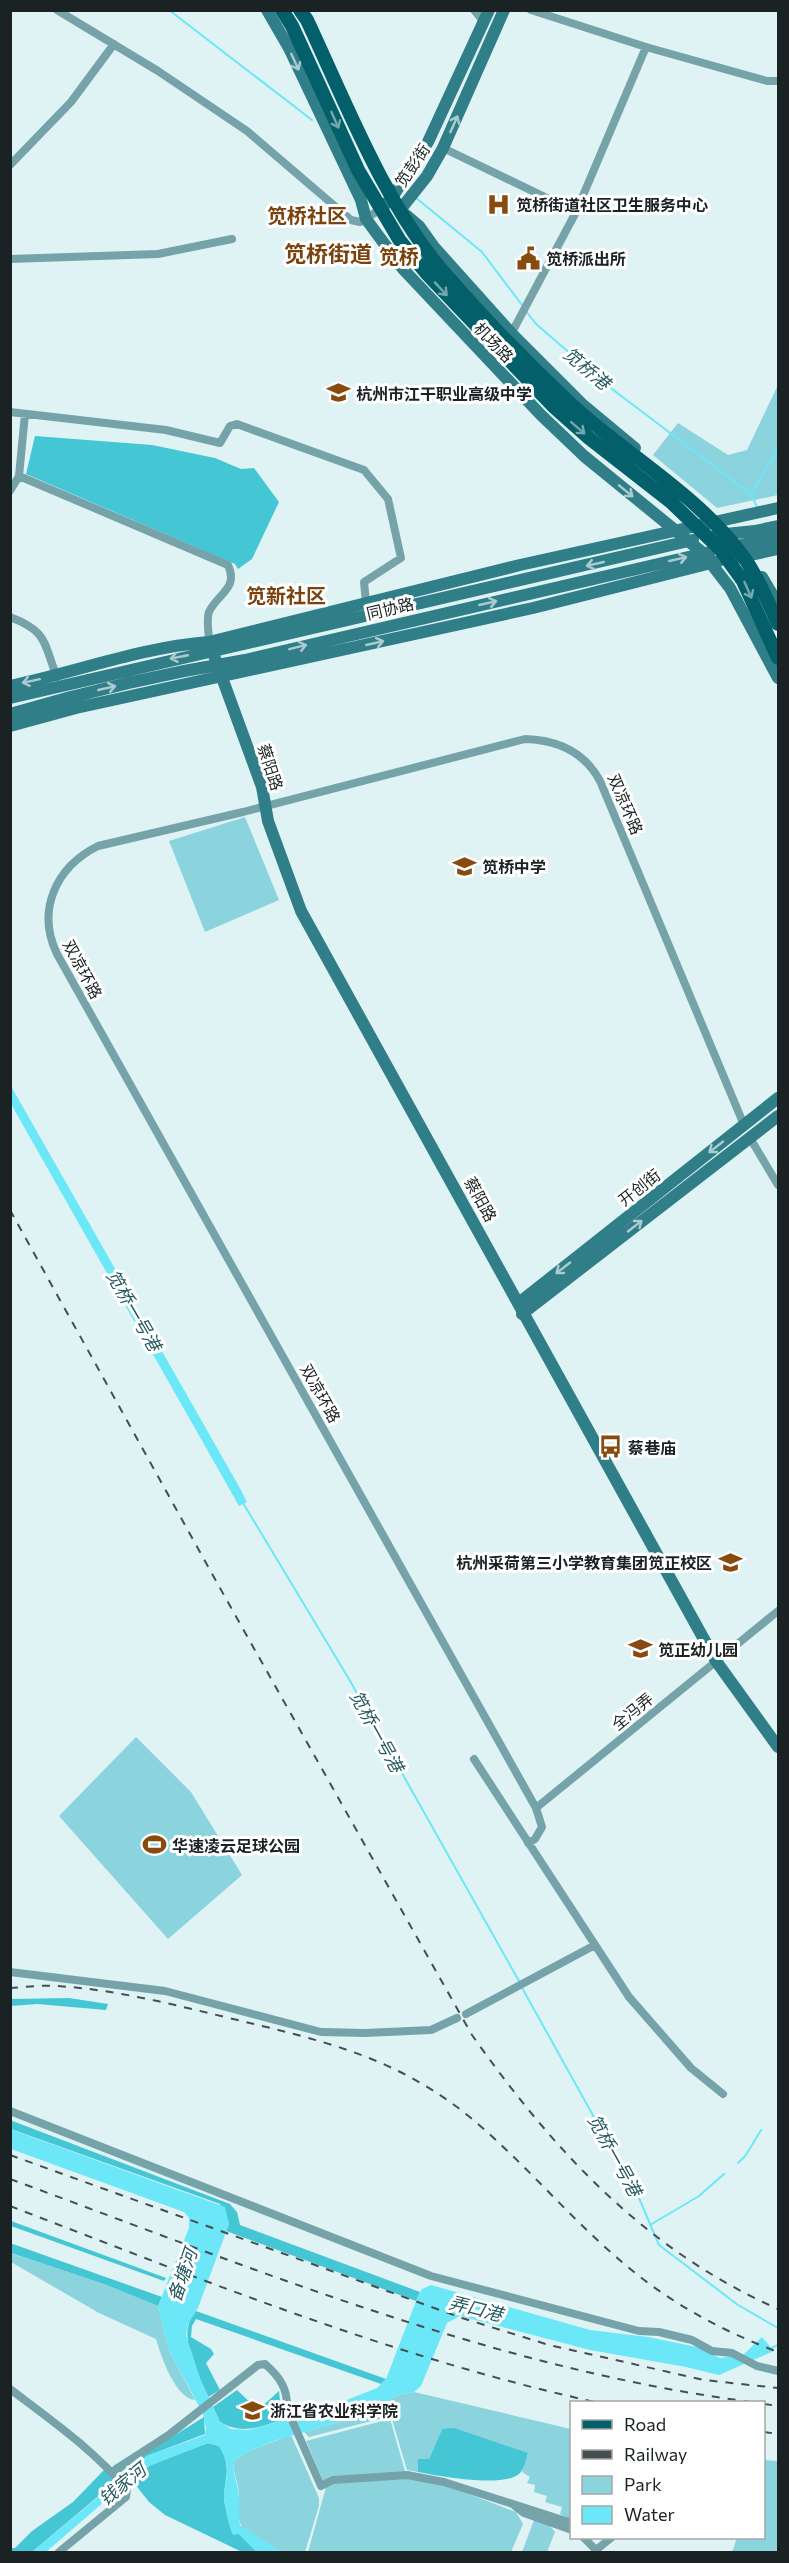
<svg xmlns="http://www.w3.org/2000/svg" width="789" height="2563" font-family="Commissioner,'Noto Sans SC',sans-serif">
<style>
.green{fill:#8bd3dd}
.forest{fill:#45c6d5}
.water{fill:#6ce7f7}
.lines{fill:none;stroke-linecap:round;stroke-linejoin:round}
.stream{stroke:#6ce7f7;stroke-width:2}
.street{stroke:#75a3a9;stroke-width:8}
.secondary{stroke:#307e87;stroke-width:12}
.primary{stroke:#03606a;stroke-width:14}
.rail{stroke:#454e50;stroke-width:2;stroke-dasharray:8 8;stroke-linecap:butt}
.oneway{stroke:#accbcf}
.oneway2{stroke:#74a8ad}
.labels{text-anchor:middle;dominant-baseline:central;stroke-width:6;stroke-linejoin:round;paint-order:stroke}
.street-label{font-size:16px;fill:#1b2223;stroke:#fff}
.poi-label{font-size:16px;font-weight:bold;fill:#1b2223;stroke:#fff;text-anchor:start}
.water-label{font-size:18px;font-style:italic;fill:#255a61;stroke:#fff}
.quarter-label{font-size:20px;font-weight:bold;fill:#7b420e;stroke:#fff}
.district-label{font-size:22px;font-weight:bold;fill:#7b420e;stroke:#fff}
</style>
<rect width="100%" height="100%" fill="#dff3f5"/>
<!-- green -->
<path class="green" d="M778,385V495L717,508L653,455L678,423L728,455L747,450Z
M245,817L279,900L205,932L169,841Z
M136,1737L191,1792L242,1875L168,1939L59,1816Z
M10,2253L108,2285L158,2306L169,2350L195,2400C175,2398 161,2356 156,2339L99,2313L11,2262Z
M414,2392L571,2429V2520L560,2514L562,2507L545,2502L547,2496L534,2492L535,2485L527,2483L530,2477L522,2472L528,2454L442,2429L429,2459H419L418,2472L407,2470L391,2416L309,2437L304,2432L339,2422L350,2415L383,2404L395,2396Z
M390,2419L407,2478L442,2484L516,2512L523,2524L511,2552H308L326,2487L306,2441Z
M291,2435L319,2498V2506L305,2552H281L245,2530C234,2519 240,2507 239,2494C238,2482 233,2472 233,2461L247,2452Z
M764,2460L778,2461V2552H732L737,2538H764Z
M534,2520L550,2526L555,2532L547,2552H522Z"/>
<!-- forest -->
<path class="forest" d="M35,436L152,445L215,458L241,469L254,468L279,502L252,559L238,569L235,564L26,474Z
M69,1998L108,2004L106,2010L37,2004L11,2006V1999Z
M10,2120L230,2204L237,2212L240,2225L420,2292L416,2301L226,2231L229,2224L220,2204L11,2129Z
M11,2221L166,2278L164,2281L11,2226Z
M10,2243L162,2297L158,2306L107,2285L11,2253Z
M196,2311L386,2379L381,2384L196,2319L192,2326L191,2337L211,2349L214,2354L206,2363L220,2390L208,2397C198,2373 175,2333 196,2311Z
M237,2390L258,2410L279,2391L282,2420C259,2427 242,2435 220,2422L213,2407Z
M204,2417L205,2434L147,2456L121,2476L113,2466L151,2442L159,2445Z
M454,2428L528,2453C526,2460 524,2470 519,2474C502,2488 439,2476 418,2472V2459H429L442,2429Z
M208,2443L219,2446C232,2466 225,2476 224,2497C224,2503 230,2528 233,2534H239L257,2552H242L165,2515L149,2502L131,2479L152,2464Z
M104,2470L115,2482L32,2552H11L10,2548H15L32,2531L73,2502Z"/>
<!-- water -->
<path class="water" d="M11,1086L241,1490L247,1502L239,1506L11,1104Z
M10,2129L225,2207L229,2224L198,2308L188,2324L186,2335L200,2378L220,2422L231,2429L248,2430L339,2403L377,2388L386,2379L418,2296L422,2289L431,2285L590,2330L648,2337L697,2347L720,2358L743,2355L762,2337L774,2351L719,2375L686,2367L590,2350L460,2316L447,2323L421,2386L414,2392L395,2396L383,2404L350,2415L339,2422L277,2440L247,2452L233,2461C233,2472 236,2480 238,2490C241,2501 237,2513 240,2525L281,2552H257L239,2534L233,2535C230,2528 224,2503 224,2497C225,2476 233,2468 219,2446L208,2443L142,2469L46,2552H32L147,2456L205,2435L206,2428L203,2414L169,2350L158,2306L189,2228V2218L184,2212L11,2149Z"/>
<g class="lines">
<!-- stream -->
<path class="stream" d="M169,10L312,120
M415,197L482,252L522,305
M525,310L536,324L608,386L751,494L757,507
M751,494L778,449
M243,1503L349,1679L519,1981
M521,1986L639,2198L659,2245L738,2305L778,2328
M738,2163L746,2155L761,2130
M650,2225L699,2196L724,2174
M771,2348L778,2345"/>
<!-- street -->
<path class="street" d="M57,10L158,71L247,131L351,220L360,222L381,209
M474,10L484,22
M531,10L646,47L767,81H778
M443,148L576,212L510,336
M10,165L71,102L114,44
M576,212L646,47
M10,259L158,254L232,239
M10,412L166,430L220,443L230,426L237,424L364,470L388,499L401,558L364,582L366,602
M19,476L228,565C239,589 217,594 209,612C206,619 209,633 209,642
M10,491L19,476L25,414
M10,617C49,632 43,643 57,677
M750,1138L778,1185
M474,1759L629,1997L691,2068L723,2094
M536,1808L57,954C36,910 56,867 98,846L243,812L525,739C557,740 584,751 600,781L744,1125
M528,1843L535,1839L542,1827L536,1808L778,1611
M10,1972L165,1991L321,2032L365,2033L431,2030L457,2018
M466,2014L595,1945
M10,2111L431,2276L639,2331L659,2332L692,2340L712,2351L732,2353L757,2366L778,2371
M10,2389C51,2420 94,2450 127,2490L126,2497L59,2552
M112,2472L170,2434L258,2365L265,2364C280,2377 288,2389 287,2409L321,2486L333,2480L407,2475L444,2482L572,2523
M515,2506L524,2513L572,2530
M584,2538L598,2552
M596,2550L611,2538"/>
<!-- secondary -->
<path class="secondary" d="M267,10L289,48L361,200L366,219L403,269L541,415L584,456L703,553L730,588L778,678
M381,209L393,196L428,142L489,10
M400,210L427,176L443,148L504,10
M406,215L419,226L434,247L512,334L582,404L635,448
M716,535L755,531L778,526
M727,548L778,537
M736,558L778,549
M762,577L778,604
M209,642L262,787L268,821L301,911L716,1661L778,1747
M10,686C77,672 142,647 209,642L520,565L778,508
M10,698L693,540
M10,714C88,691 166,673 245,660L710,552
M10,726L76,708L533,608L719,561
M520,1302L778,1098
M522,1314L778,1116"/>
<!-- primary -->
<path class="primary" d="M282,10L292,26L358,170L400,241L428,275L553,406L589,438L671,502L720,549L743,581L778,658
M300,10L307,20C346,103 385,206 446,275C485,320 528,364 572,405C629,457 700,496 745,559C759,579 768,602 778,624"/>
<!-- rail -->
<path class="rail" d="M10,1210L225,1597L472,2035C554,2151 645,2250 778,2309
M10,1988C25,1987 41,1985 56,1986C111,1989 167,2003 221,2016C319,2040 398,2055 478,2124C528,2167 571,2219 622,2262C668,2302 722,2331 778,2352
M10,2155L462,2318L549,2345L704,2380L778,2388
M10,2179C253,2268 494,2369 752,2402
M10,2206C203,2280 394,2358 595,2402
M764,2404L778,2406
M764,2432L778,2434"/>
</g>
<!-- one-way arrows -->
<defs><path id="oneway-shaft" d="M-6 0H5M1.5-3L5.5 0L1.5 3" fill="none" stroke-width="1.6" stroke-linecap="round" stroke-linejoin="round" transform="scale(1.5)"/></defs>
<g class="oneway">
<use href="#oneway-shaft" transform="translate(295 62) rotate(65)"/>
<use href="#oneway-shaft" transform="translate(454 124) rotate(-66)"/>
<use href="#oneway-shaft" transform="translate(626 491) rotate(39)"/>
<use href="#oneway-shaft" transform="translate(678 559) rotate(-13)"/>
<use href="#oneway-shaft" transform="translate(595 564) rotate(167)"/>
<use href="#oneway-shaft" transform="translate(488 603) rotate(-13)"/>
<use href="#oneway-shaft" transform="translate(375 643) rotate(-13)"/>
<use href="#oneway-shaft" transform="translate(298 647) rotate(-14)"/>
<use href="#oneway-shaft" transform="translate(179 657) rotate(169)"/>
<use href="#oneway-shaft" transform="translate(31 681) rotate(168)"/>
<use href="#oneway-shaft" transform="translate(107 688) rotate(-13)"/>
<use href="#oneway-shaft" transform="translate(716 1147) rotate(142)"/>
<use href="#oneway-shaft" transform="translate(635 1226) rotate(-38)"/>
<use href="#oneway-shaft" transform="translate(563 1268) rotate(142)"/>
</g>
<g class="oneway2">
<use href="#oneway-shaft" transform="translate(335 120) rotate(66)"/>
<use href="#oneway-shaft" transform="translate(441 289) rotate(47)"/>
<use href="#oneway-shaft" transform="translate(578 428) rotate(41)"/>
<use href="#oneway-shaft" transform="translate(748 590) rotate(66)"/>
</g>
<!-- icons -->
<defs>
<symbol id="hospital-bare" viewBox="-9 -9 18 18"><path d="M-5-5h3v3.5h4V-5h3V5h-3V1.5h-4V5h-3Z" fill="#894a10" stroke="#fff" stroke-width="2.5" paint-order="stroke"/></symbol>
<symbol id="civic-bare" viewBox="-9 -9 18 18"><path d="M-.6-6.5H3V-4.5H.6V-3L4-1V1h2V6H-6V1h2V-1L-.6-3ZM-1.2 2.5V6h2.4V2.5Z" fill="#894a10" stroke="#fff" stroke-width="2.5" paint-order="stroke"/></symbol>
<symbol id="school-bare" viewBox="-9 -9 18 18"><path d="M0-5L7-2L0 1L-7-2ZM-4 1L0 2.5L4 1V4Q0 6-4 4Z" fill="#894a10" stroke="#fff" stroke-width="2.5" paint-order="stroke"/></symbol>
<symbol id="bus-bare" viewBox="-9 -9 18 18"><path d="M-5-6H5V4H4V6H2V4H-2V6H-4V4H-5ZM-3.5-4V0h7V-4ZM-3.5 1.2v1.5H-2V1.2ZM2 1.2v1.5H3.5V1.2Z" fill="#894a10" stroke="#fff" stroke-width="2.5" paint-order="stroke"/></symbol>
<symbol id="stadium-bare" viewBox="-9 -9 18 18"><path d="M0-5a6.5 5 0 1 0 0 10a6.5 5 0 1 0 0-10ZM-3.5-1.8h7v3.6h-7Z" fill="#894a10" stroke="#fff" stroke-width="2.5" paint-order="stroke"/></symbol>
<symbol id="university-bare" viewBox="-9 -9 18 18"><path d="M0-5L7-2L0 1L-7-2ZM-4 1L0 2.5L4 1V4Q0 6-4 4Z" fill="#894a10" stroke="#fff" stroke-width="2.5" paint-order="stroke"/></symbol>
</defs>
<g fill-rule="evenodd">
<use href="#hospital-bare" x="482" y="188" width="33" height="33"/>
<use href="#civic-bare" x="512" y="242" width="33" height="33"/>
<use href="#school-bare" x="322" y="376" width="33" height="33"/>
<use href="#school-bare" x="448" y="850" width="33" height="33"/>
<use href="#bus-bare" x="594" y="1430" width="33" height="33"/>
<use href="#school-bare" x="714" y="1546" width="33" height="33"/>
<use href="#school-bare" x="624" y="1632" width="33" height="33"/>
<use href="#stadium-bare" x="138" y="1828" width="33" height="33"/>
<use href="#university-bare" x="236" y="2394" width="33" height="33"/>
</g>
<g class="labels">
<!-- street labels -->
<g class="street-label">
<text transform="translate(412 165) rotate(-56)">笕彭街</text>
<text transform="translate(494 342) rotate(46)">机场路</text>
<text transform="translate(390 608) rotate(-13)">同协路</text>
<text transform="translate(271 767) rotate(72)">蔡阳路</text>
<text transform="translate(626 804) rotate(67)">双凉环路</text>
<text transform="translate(83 969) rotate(62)">双凉环路</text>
<text transform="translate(639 1187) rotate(-38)">开创街</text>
<text transform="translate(481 1199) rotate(61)">蔡阳路</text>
<text transform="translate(321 1393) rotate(61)">双凉环路</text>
<text transform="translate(632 1711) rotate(-39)">全冯弄</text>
</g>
<!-- poi labels -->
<g class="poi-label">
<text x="516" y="204">笕桥街道社区卫生服务中心</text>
<text x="546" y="258">笕桥派出所</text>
<text x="356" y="393">杭州市江干职业高级中学</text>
<text x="482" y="866">笕桥中学</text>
<text x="628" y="1447">蔡巷庙</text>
<text x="712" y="1562" text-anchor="end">杭州采荷第三小学教育集团笕正校区</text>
<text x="658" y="1649">笕正幼儿园</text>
<text x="172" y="1845">华速凌云足球公园</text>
<text x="270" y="2410">浙江省农业科学院</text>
</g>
<!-- water labels -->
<g class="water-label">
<text transform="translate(587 368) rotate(40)">笕桥港</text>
<text transform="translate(134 1310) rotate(60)">笕桥一号港</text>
<text transform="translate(377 1731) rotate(61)">笕桥一号港</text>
<text transform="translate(615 2155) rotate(61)">笕桥一号港</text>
<text transform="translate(182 2275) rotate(-71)">备塘河</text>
<text transform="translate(476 2308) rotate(14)">弄口港</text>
<text transform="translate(122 2484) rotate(-39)">钱家河</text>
</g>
<!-- quarter labels -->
<g class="quarter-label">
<text x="307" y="215">笕桥社区</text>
<text x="399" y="256">笕桥</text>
<text x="286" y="595">笕新社区</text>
</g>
<!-- district labels -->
<g class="district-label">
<text x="328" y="253">笕桥街道</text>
</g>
</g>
<!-- border -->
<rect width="789" height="2563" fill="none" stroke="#1b2223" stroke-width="24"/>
<!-- legend -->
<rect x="570" y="2401" width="195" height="138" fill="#ffffff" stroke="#a4a7a7" stroke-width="1.5"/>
<rect x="582" y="2420" width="30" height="9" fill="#03606a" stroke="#a4a7a7" stroke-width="1.5"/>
<text x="624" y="2431" font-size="18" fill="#1b2223">Road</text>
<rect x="582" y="2450" width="30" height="9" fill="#454e50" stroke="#a4a7a7" stroke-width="1.5"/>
<text x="624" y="2461" font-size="18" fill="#1b2223">Railway</text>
<rect x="582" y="2476" width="30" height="18" fill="#8bd3dd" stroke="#a4a7a7" stroke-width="1.5"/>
<text x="624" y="2491" font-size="18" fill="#1b2223">Park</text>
<rect x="582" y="2506" width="30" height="18" fill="#6ce7f7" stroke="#a4a7a7" stroke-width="1.5"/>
<text x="624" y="2521" font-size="18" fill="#1b2223">Water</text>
</svg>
